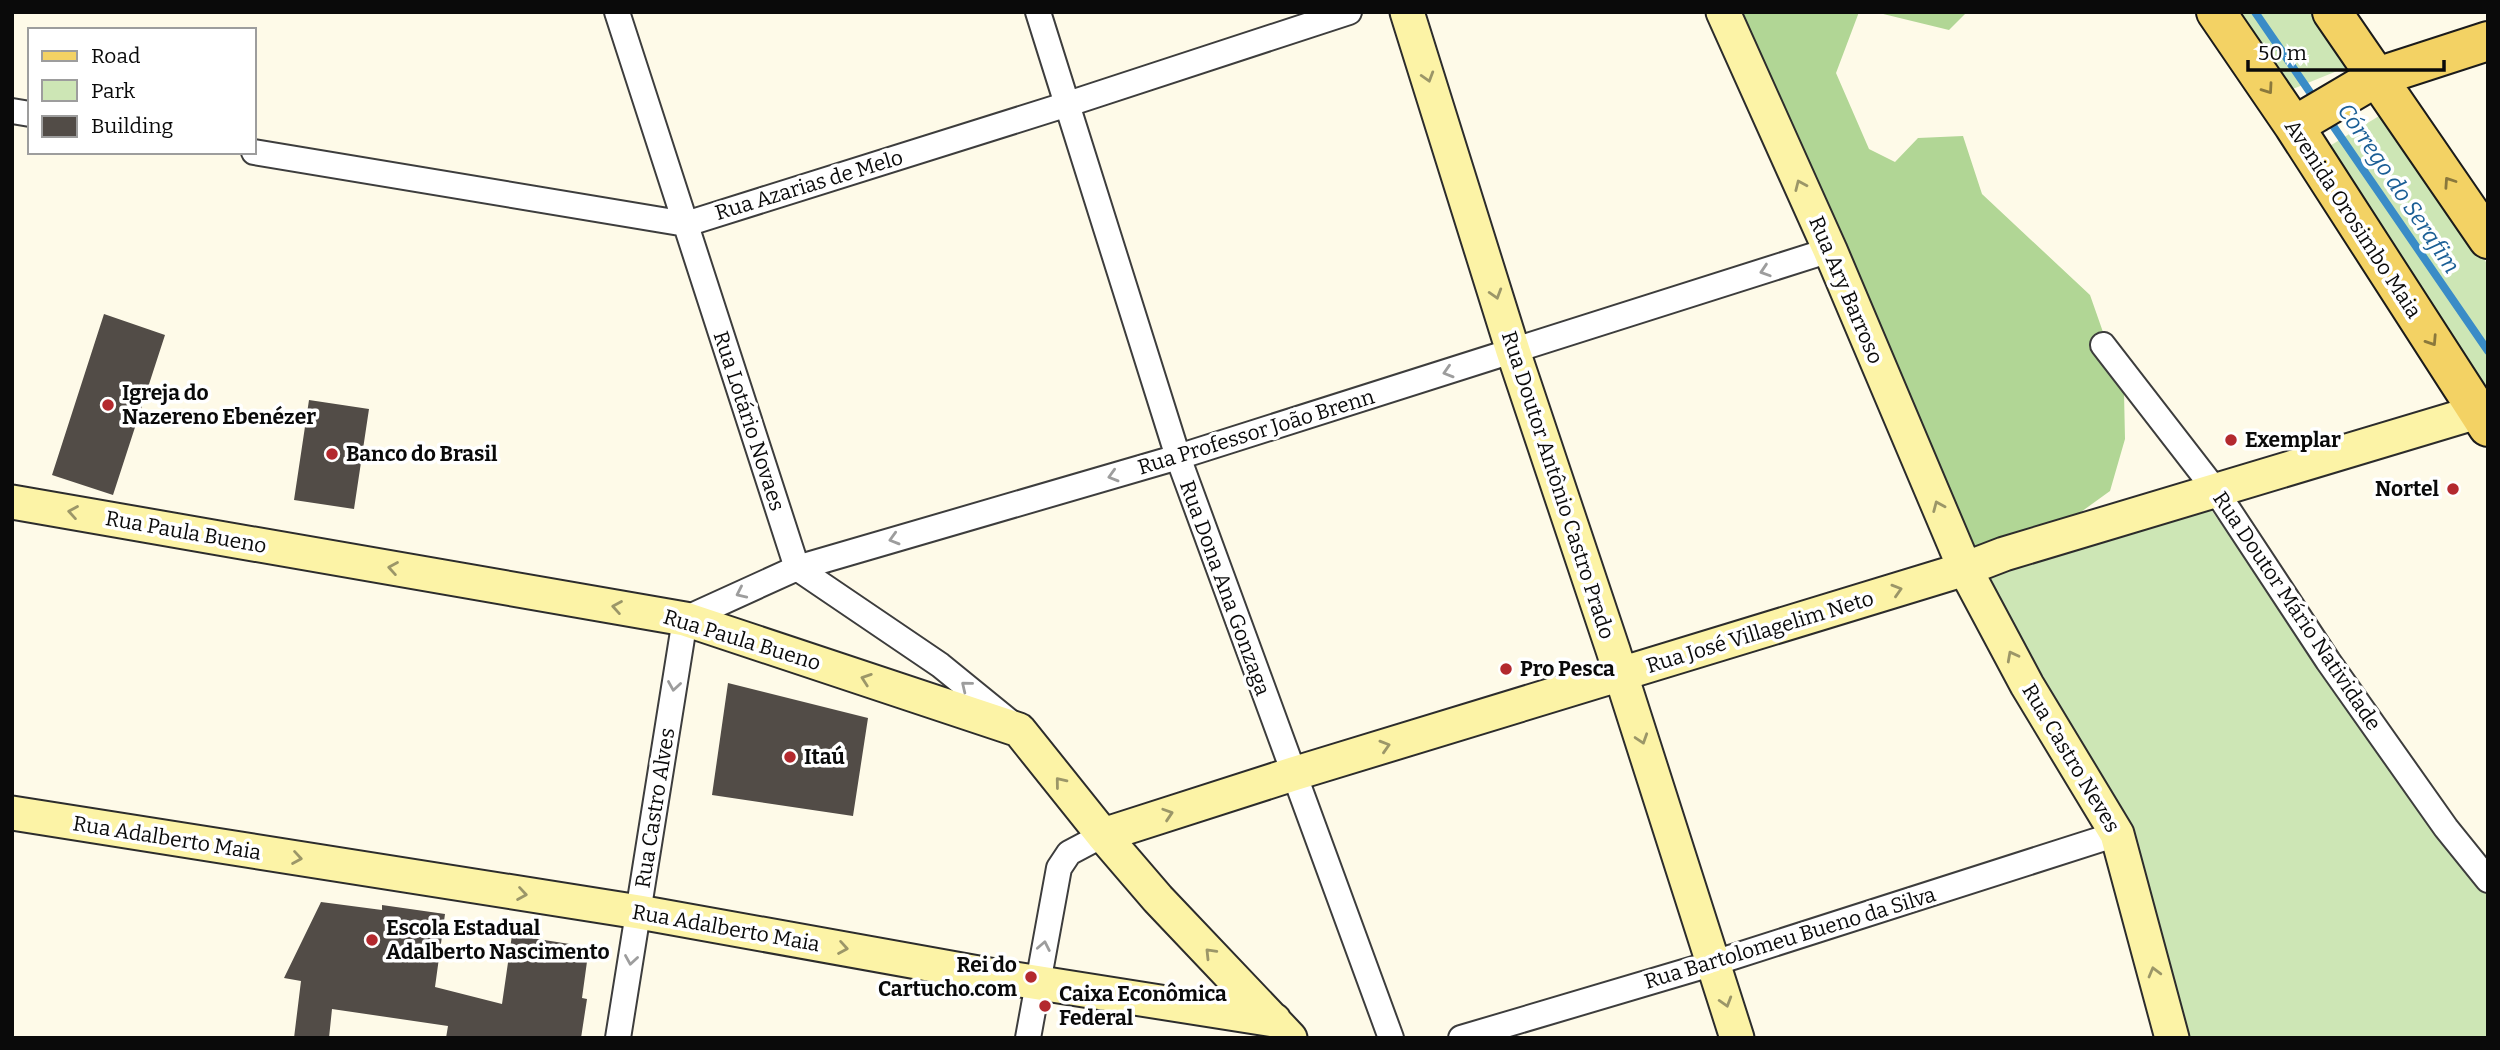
<svg xmlns="http://www.w3.org/2000/svg" width="2500" height="1050" font-family="Bitter,serif">
<style>
.green{fill:#cde6b5}
.forest{fill:#b1d695}
.lines{fill:none;stroke-linecap:round;stroke-linejoin:round}
.stream{stroke:#3a8cc7;stroke-width:8}
.building{fill:#524c47}
.street-casing{stroke:#3d3d3d;stroke-width:28}
.secondary-casing{stroke:#2c2c2c;stroke-width:37}
.primary-casing{stroke:#1b1b1b;stroke-width:42}
.street{stroke:#fff;stroke-width:24}
.secondary{stroke:#fcf3a6;stroke-width:33}
.primary{stroke:#f3d264;stroke-width:38}
.oneway{stroke:#9b9668}
.oneway2{stroke:#8a783c}
.oneway3{stroke:#9d9d9d}
.poi-dot{fill:#b3292e;stroke:#fff;stroke-width:2.5}
.labels{text-anchor:middle;dominant-baseline:central;stroke-width:7;stroke-linejoin:round;paint-order:stroke}
.street-label{font-size:21px;fill:#0a0a0a;stroke:#fff}
.poi-label{font-size:21px;font-weight:bold;fill:#0a0a0a;stroke:#fff;text-anchor:start}
.water-label{font-size:23px;font-style:italic;fill:#1a5e95;stroke:#fff}
</style>
<rect width="100%" height="100%" fill="#fefae8"/>
<!-- green -->
<path class="green" d="M2228,12H2315L2352,65L2283,93Z
M2384,113L2488,265V384L2479,386L2323,150Z
M2207,504L2322,667L2488,894V1038H2177L2128,830L1962,576Z"/>
<!-- forest -->
<path class="forest" d="M1733,12H1859L1836,73L1869,149L1895,162L1918,138L1963,136L1982,194L2090,295L2124,392L2125,439L2110,491L2074,517L1967,554Z
M1875,12H1967L1949,30Z"/>
<g class="lines">
<!-- stream -->
<path class="stream" d="M2255,12L2316,101
M2327,117L2488,351"/>
</g>
<!-- building -->
<path class="building" d="M104,314L165,335L113,495L52,475Z
M309,400L369,409L354,509L294,500Z
M728,683L868,718L853,816L712,795Z
M321,902L382,910V905L445,914L435,987L502,1004L512,935L589,947L582,998L587,999L581,1038H446L448,1026L332,1009L329,1038H294L301,981L284,978Z"/>
<g class="lines">
<defs>
<path id="street" d="M617,12L797,568L940,665L1010,722
M1038,12L1178,457L1391,1038
M12,111L30,114
M254,152L686,224L1068,104L1349,12
M2103,345L2216,491L2328,661L2446,828L2488,880
M618,1038L685,619L797,568L1178,457L1830,250
M1028,1038L1059,868L1069,853L1103,835
M1461,1038L1714,963L2117,834"/>
<path id="secondary" d="M1407,12L1513,351L1613,650L1737,1038
M1723,12L1830,250L1965,569L2027,685L2117,834L2172,1038
M12,502L685,619L1019,730L1103,835L1158,899L1290,1038
M12,813L639,912L995,976L1274,1020
M1103,835L1293,774L1965,569L2004,554L2477,412"/>
<path id="primary" d="M2216,12L2294,126L2488,427
M2332,12L2488,239
M2294,126L2377,77L2488,41"/>
</defs>
<!-- street casing -->
<use href="#street" class="street-casing"/>
<!-- secondary casing -->
<use href="#secondary" class="secondary-casing"/>
<!-- primary casing -->
<use href="#primary" class="primary-casing"/>
<!-- street -->
<use href="#street" class="street"/>
<!-- secondary -->
<use href="#secondary" class="secondary"/>
<!-- primary -->
<use href="#primary" class="primary"/>
</g>
<!-- one-way arrows -->
<defs><path id="oneway-chevron" d="M-2-3.5L2.5 0L-2 3.5" fill="none" stroke-width="1.6" stroke-linecap="round" stroke-linejoin="round" transform="scale(1.75)"/></defs>
<g class="oneway">
<use href="#oneway-chevron" transform="translate(1428 77) rotate(73)"/>
<use href="#oneway-chevron" transform="translate(1800 185) rotate(-114)"/>
<use href="#oneway-chevron" transform="translate(1496 294) rotate(73)"/>
<use href="#oneway-chevron" transform="translate(1938 506) rotate(-113)"/>
<use href="#oneway-chevron" transform="translate(73 512) rotate(-170)"/>
<use href="#oneway-chevron" transform="translate(393 568) rotate(-170)"/>
<use href="#oneway-chevron" transform="translate(1897 590) rotate(-17)"/>
<use href="#oneway-chevron" transform="translate(617 607) rotate(-170)"/>
<use href="#oneway-chevron" transform="translate(2012 656) rotate(-118)"/>
<use href="#oneway-chevron" transform="translate(866 679) rotate(-161)"/>
<use href="#oneway-chevron" transform="translate(1642 739) rotate(72)"/>
<use href="#oneway-chevron" transform="translate(1385 746) rotate(-17)"/>
<use href="#oneway-chevron" transform="translate(1060 782) rotate(-129)"/>
<use href="#oneway-chevron" transform="translate(1168 814) rotate(-18)"/>
<use href="#oneway-chevron" transform="translate(297 858) rotate(9)"/>
<use href="#oneway-chevron" transform="translate(522 894) rotate(9)"/>
<use href="#oneway-chevron" transform="translate(843 948) rotate(10)"/>
<use href="#oneway-chevron" transform="translate(1210 953) rotate(-134)"/>
<use href="#oneway-chevron" transform="translate(2154 972) rotate(-105)"/>
<use href="#oneway-chevron" transform="translate(1726 1002) rotate(73)"/>
</g>
<g class="oneway2">
<use href="#oneway-chevron" transform="translate(2268 89) rotate(55)"/>
<use href="#oneway-chevron" transform="translate(2449 182) rotate(-124)"/>
<use href="#oneway-chevron" transform="translate(2432 341) rotate(57)"/>
</g>
<g class="oneway3">
<use href="#oneway-chevron" transform="translate(1765 271) rotate(162)"/>
<use href="#oneway-chevron" transform="translate(1448 372) rotate(163)"/>
<use href="#oneway-chevron" transform="translate(1113 476) rotate(164)"/>
<use href="#oneway-chevron" transform="translate(894 539) rotate(164)"/>
<use href="#oneway-chevron" transform="translate(741 593) rotate(155)"/>
<use href="#oneway-chevron" transform="translate(674 686) rotate(99)"/>
<use href="#oneway-chevron" transform="translate(966 686) rotate(-141)"/>
<use href="#oneway-chevron" transform="translate(1044 946) rotate(-79)"/>
<use href="#oneway-chevron" transform="translate(631 960) rotate(99)"/>
</g>
<!-- markers -->
<g class="poi-dot">
<circle cx="108" cy="405" r="7"/>
<circle cx="2231" cy="440" r="7"/>
<circle cx="332" cy="454" r="7"/>
<circle cx="2453" cy="489" r="7"/>
<circle cx="1506" cy="669" r="7"/>
<circle cx="790" cy="757" r="7"/>
<circle cx="372" cy="940" r="7"/>
<circle cx="1031" cy="977" r="7"/>
<circle cx="1045" cy="1006" r="7"/>
</g>
<g class="labels">
<!-- street labels -->
<g class="street-label">
<text transform="translate(809 185) rotate(-17)">Rua Azarias de Melo</text>
<text transform="translate(2353 219) rotate(57)">Avenida Orosimbo Maia</text>
<text transform="translate(1846 290) rotate(67)">Rua Ary Barroso</text>
<text transform="translate(749 421) rotate(72)">Rua Lotário Novaes</text>
<text transform="translate(1256 432) rotate(-17)">Rua Professor João Brenn</text>
<text transform="translate(1558 485) rotate(72)">Rua Doutor Antônio Castro Prado</text>
<text transform="translate(186 532) rotate(10)">Rua Paula Bueno</text>
<text transform="translate(1225 588) rotate(70)">Rua Dona Ana Gonzaga</text>
<text transform="translate(2297 611) rotate(56)">Rua Doutor Mário Natividade</text>
<text transform="translate(1760 632) rotate(-17)">Rua José Villagelim Neto</text>
<text transform="translate(742 640) rotate(17)">Rua Paula Bueno</text>
<text transform="translate(2071 758) rotate(59)">Rua Castro Neves</text>
<text transform="translate(655 808) rotate(-81)">Rua Castro Alves</text>
<text transform="translate(167 838) rotate(9)">Rua Adalberto Maia</text>
<text transform="translate(726 928) rotate(10)">Rua Adalberto Maia</text>
<text transform="translate(1790 938) rotate(-17)">Rua Bartolomeu Bueno da Silva</text>
</g>
<!-- poi labels -->
<g class="poi-label">
<text x="122" y="393">Igreja do<tspan x="122" dy="24">Nazereno Ebenézer</tspan></text>
<text x="2245" y="440">Exemplar</text>
<text x="346" y="454">Banco do Brasil</text>
<text x="2439" y="489" text-anchor="end">Nortel</text>
<text x="1520" y="669">Pro Pesca</text>
<text x="804" y="757">Itaú</text>
<text x="386" y="928">Escola Estadual<tspan x="386" dy="24">Adalberto Nascimento</tspan></text>
<text x="1017" y="965" text-anchor="end">Rei do<tspan x="1017" dy="24">Cartucho.com</tspan></text>
<text x="1059" y="994">Caixa Econômica<tspan x="1059" dy="24">Federal</tspan></text>
</g>
<!-- water labels -->
<g class="water-label">
<text transform="translate(2399 188) rotate(56)">Córrego do Serafim</text>
</g>
</g>
<!-- border -->
<rect width="2500" height="1050" fill="none" stroke="#0a0a0a" stroke-width="28"/>
<!-- legend -->
<rect x="28" y="28" width="228" height="126" fill="#ffffff" stroke="#9d9d9d" stroke-width="2"/>
<rect x="42" y="51" width="35" height="10" fill="#f3d264" stroke="#9d9d9d" stroke-width="2"/>
<text x="91" y="63" font-size="21" fill="#0a0a0a">Road</text>
<rect x="42" y="80" width="35" height="21" fill="#cde6b5" stroke="#9d9d9d" stroke-width="2"/>
<text x="91" y="98" font-size="21" fill="#0a0a0a">Park</text>
<rect x="42" y="116" width="35" height="21" fill="#524c47" stroke="#9d9d9d" stroke-width="2"/>
<text x="91" y="133" font-size="21" fill="#0a0a0a">Building</text>
<!-- scale -->
<path d="M2248 60v10h196v-10" fill="none" stroke="#0a0a0a" stroke-width="3.5"/>
<text x="2258" y="60" font-size="21" fill="#0a0a0a" stroke="#ffffff" stroke-width="5" paint-order="stroke">50 m</text>
</svg>
